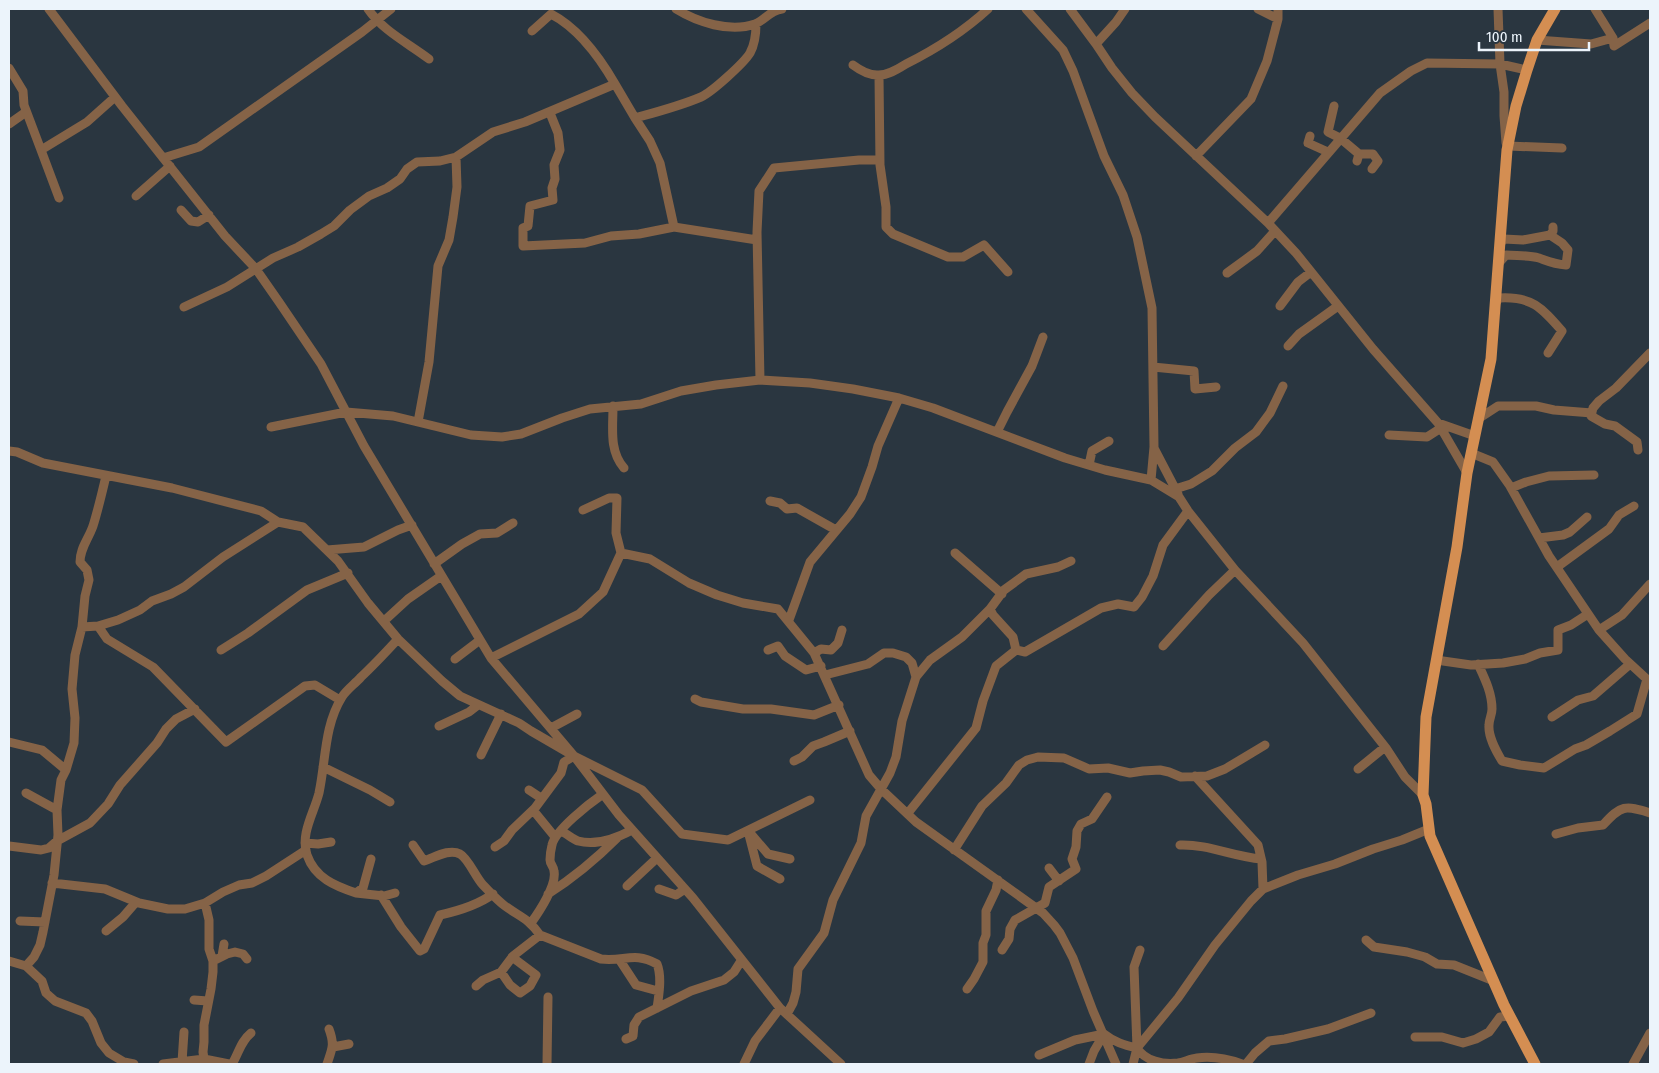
<svg xmlns="http://www.w3.org/2000/svg" width="1659" height="1073" font-family="'Fira Sans Condensed',sans-serif">
<style>
.lines{fill:none;stroke-linecap:round;stroke-linejoin:round}
.minor{stroke:#856347;stroke-width:9}
.major{stroke:#d48e52;stroke-width:11}
</style>
<rect width="100%" height="100%" fill="#2a3640"/>
<g class="lines">
<!-- minor -->
<path class="minor" d="M49,9L122,106L225,236L256,269L279,302L321,364L364,446L491,658L574,756L619,815L693,898L780,1008L841,1064
M368,9C383,31 408,43 429,59
M676,9C697,22 730,33 755,24C765,20 769,11 782,9
M1026,9L1063,50L1073,71L1104,156L1123,195L1137,237L1152,308L1154,447L1151,480
M1070,9L1096,44L1112,68L1132,93L1155,117L1268,223L1296,253L1373,349L1438,423L1467,473
M1258,9L1278,19
M1498,9L1500,64L1504,92V116L1506,143
M1595,9L1613,38L1614,46L1650,23
M532,31L551,14C578,28 600,58 615,84
M1537,40L1591,44L1613,38
M1096,44L1116,22L1125,9
M853,65C861,71 868,75 877,75C887,76 898,69 906,64C936,49 963,32 988,9
M9,68L23,91L24,105L41,150L87,122L115,97
M879,76L880,165L886,207V227L893,234L948,257H963L984,245L1008,272
M1334,106L1328,132L1340,138L1359,154L1357,161
M550,113L558,133L560,150L554,165L555,179L552,188L553,200L530,206L528,226L523,228V246L585,243L611,236L639,234L674,227
M635,118L650,141L660,163L674,227L757,240
M9,124L26,112
M1310,136L1308,143L1328,152
M1508,146L1562,148
M41,150L59,198
M1359,154H1373L1378,161L1372,169
M1196,156L1251,99L1267,61L1278,19V9
M163,158L199,147L362,32L391,9
M136,196L170,166
M181,210L191,221L198,222L209,215
M1268,223L1380,93L1411,71L1427,63L1500,64L1527,70
M1500,244L1504,239L1523,240L1550,235L1553,231V227
M1498,264L1506,255C1517,256 1528,255 1539,258C1550,262 1554,264 1566,265L1568,250L1562,243L1550,235
M1227,273L1257,251L1275,231
M1495,304L1499,298C1532,296 1542,308 1562,331L1548,353
M1280,306L1298,282L1311,272
M184,307L227,287L273,258L298,247L321,234L334,226L350,210L369,196L387,188L400,179L407,169L417,162L440,161L456,157L493,132L525,122L615,84L635,118C657,112 680,106 701,97C712,92 744,63 750,53C755,44 756,34 756,24
M1288,346L1299,334L1338,306
M1153,367L1194,371L1195,389L1216,387
M760,380L757,232L759,191L774,168L859,160H880
M613,406C613,428 609,451 624,468
M1478,419L1498,406H1536L1554,410L1592,413
M418,422L429,362L438,266L449,240L453,217L457,187L456,157
M1438,423L1475,436
M271,427L346,412L393,416L471,435L502,437L521,434L562,418L590,409L641,404L681,391L716,385L760,380L810,383L853,389L899,398L933,408L1065,458L1105,470L1151,480L1179,497L1188,511L1235,570L1303,643L1386,748L1405,777L1423,795
M997,432L1007,412L1032,366L1043,337
M1389,435L1427,437L1441,428
M1154,448L1178,494
M1638,450L1637,442L1615,426L1605,424L1591,416L1593,408L1599,401L1616,388L1650,353
M9,451L17,452L43,463L172,488L261,511L278,522L303,527L338,561L368,603L398,639L442,681L460,696L519,723L531,731L574,756L642,790L682,834L728,840L810,800
M1471,453L1493,462L1510,486L1549,556L1599,630L1625,659L1650,682
M1089,465L1092,451L1109,441
M1511,488L1526,482L1549,476L1594,475
M1175,489L1191,484L1212,471L1235,448L1256,432L1270,413L1283,386
M770,501L780,503L787,509L797,508L836,530
M1539,538L1563,535L1570,532L1587,517
M327,550L364,547L398,530L412,525
M621,553L650,559L689,583L717,595L743,603L778,609L814,653L869,775L881,789L916,822L1043,913L1054,925L1060,933L1073,958L1093,1011L1116,1064
M955,553L1002,594
M434,564L462,544L480,534L497,533L513,523
M1557,567L1609,529L1619,515L1634,506
M990,609L993,615L1013,637L1016,650L1025,652L1101,608L1118,604L1134,607L1142,597L1153,576L1163,545L1188,511
M789,620L810,562L850,514L861,497L872,467L878,446L899,398
M384,621L408,599L441,576
M98,626L107,639L153,667L226,742L305,686L315,685L340,700
M82,627L98,626L118,620L140,610L152,601L171,594L184,587L223,557L278,522
M1599,630L1622,615L1650,584
M1163,646L1209,595L1235,570
M221,650L248,633L307,590L348,573
M768,650L778,646L785,656L806,670L821,666
M814,653L821,649L831,650L838,643L842,630
M491,658L579,614L603,592L621,553L616,533L617,498H609L583,510
M455,659L480,640
M1436,660L1471,665L1503,663L1525,659L1540,653L1558,650V630L1571,625L1588,614
M1478,664C1485,679 1492,693 1492,709C1492,715 1489,719 1489,725C1488,737 1496,751 1502,761L1520,765L1544,768L1575,749L1586,745L1610,731L1637,714L1647,679
M825,675L868,664L884,653H893L906,657L912,663L916,677
M695,699L701,702L743,709H771L814,715L839,705
M1552,717L1578,700L1593,696L1630,664
M439,726L469,712L478,705
M551,728L577,714
M9,742L42,750L66,770
M481,755L501,714
M794,761L802,757L813,746L824,742L850,731
M323,767L370,790L390,802
M1358,769L1385,747
M1195,776L1258,845L1262,862L1263,889
M529,790L541,798
M26,793L57,810
M533,810L555,837
M908,813L976,728L983,701L996,666L1016,650
M561,831C567,834 573,839 578,841C596,846 617,838 632,830
M748,831L757,866L780,879
M750,833L768,854L790,859
M1556,834L1578,828L1603,825C1621,805 1625,805 1650,813
M305,843L318,844L331,842
M413,845L424,861C434,858 449,848 460,854C468,858 476,878 483,885C490,892 497,900 505,906C520,917 528,918 540,935
M1180,845C1208,844 1234,857 1261,859
M9,846L41,850L49,848L57,841L90,823L108,804L120,785L157,743L166,729L176,719L195,709
M495,847L504,841L512,830L535,808L561,773L564,762L574,756
M954,850L982,806L1006,783L1019,765L1027,760L1038,757L1064,758L1089,769L1108,768L1130,773L1143,771L1160,770L1169,772L1181,777L1207,776L1225,769L1265,745
M371,859L363,888L356,893C335,886 315,878 307,855C300,834 314,813 319,793C326,760 324,726 342,697C347,689 355,684 361,677C374,665 386,652 398,639
M1049,868L1059,881
M52,883L105,889L139,903L168,909H185L205,903L223,892L239,885L252,883L266,876L306,850
M627,886L657,858
M659,889L676,895L685,889
M356,893L384,896L395,893
M548,894C573,878 596,859 617,838
M381,895L401,927L420,951L424,949L440,915C458,911 478,905 493,894
M20,921L45,922
M531,923C539,912 557,885 554,871C554,867 550,864 550,860C550,857 551,849 552,845C555,830 590,803 603,794
M106,931L123,917L136,902
M1366,940L1374,947L1407,952L1425,957L1437,964L1454,965L1494,981
M1002,950L1009,939L1010,929L1015,920L1045,903L1049,887L1076,869L1072,859L1076,847L1077,831L1081,824L1092,819L1107,797
M222,956L224,944
M619,959L636,985L658,991
M9,961L26,966L34,957L40,945L43,932L54,875L58,835L57,810L61,780L66,770L74,743L75,718L72,689L75,655L82,627L85,596L89,580L87,570L80,562C80,548 88,540 93,526C98,510 102,493 106,476
M213,961L227,954L235,952L243,954L247,959
M26,966L42,981L46,993L55,1001L86,1013L92,1021L101,1043L109,1053L124,1062L134,1064
M501,972L510,985L520,993L530,986L536,975L512,957
M476,986L483,980L501,972L513,956L540,935L601,959C624,962 634,951 657,964C662,976 659,995 657,1008
M967,989L974,979L983,962V943L986,935V911L996,890L998,880
M194,1000L208,1001
M787,1014L793,1003L796,992L798,969L824,933L833,900L861,843L866,816L890,773L896,757L902,721L916,677L930,660L962,637L990,609L1004,590L1026,574L1058,567L1071,561
M1415,1037H1442L1463,1043L1476,1039L1489,1032L1500,1017L1510,1016
M626,1039L633,1036L634,1025L639,1017L691,991L724,980L734,972L741,961
M333,1047L349,1044
M1137,1048L1178,998L1215,945L1251,901L1263,889L1298,875L1335,864L1373,849L1402,840L1429,829
M1039,1055L1075,1040L1104,1034C1114,1042 1124,1045 1137,1048C1145,1061 1163,1065 1178,1063C1184,1062 1190,1059 1197,1058C1212,1056 1228,1059 1242,1064
M204,1059L203,1052L204,1042V1025L211,989L213,972V961L209,949V920L205,903
M182,1062L184,1032
M163,1064L204,1059L229,1064
M232,1064C239,1053 240,1042 251,1033
M327,1064C332,1049 335,1045 329,1029
M547,1064L548,997
M744,1064L755,1041L780,1008
M1089,1064L1094,1051L1104,1034
M1133,1064L1137,1048L1134,967L1140,950
M1246,1064L1255,1053L1269,1041L1285,1039L1328,1029L1371,1013
M1633,1064L1650,1033"/>
<!-- major -->
<path class="major" d="M1535,1064L1504,1005L1430,836L1426,804L1423,795L1426,717L1457,547L1467,473L1491,359L1507,150L1516,106L1527,70L1537,40L1555,9"/>
</g>
<!-- border -->
<rect width="1659" height="1073" fill="none" stroke="#ecf4fb" stroke-width="20"/>
<!-- scale -->
<path d="M1479 42v8h110v-8" fill="none" stroke="#ecf4fb" stroke-width="2.5"/>
<text x="1486" y="42" font-size="15" fill="#ecf4fb" stroke="#2a3640" stroke-width="4" paint-order="stroke">100 m</text>
</svg>
